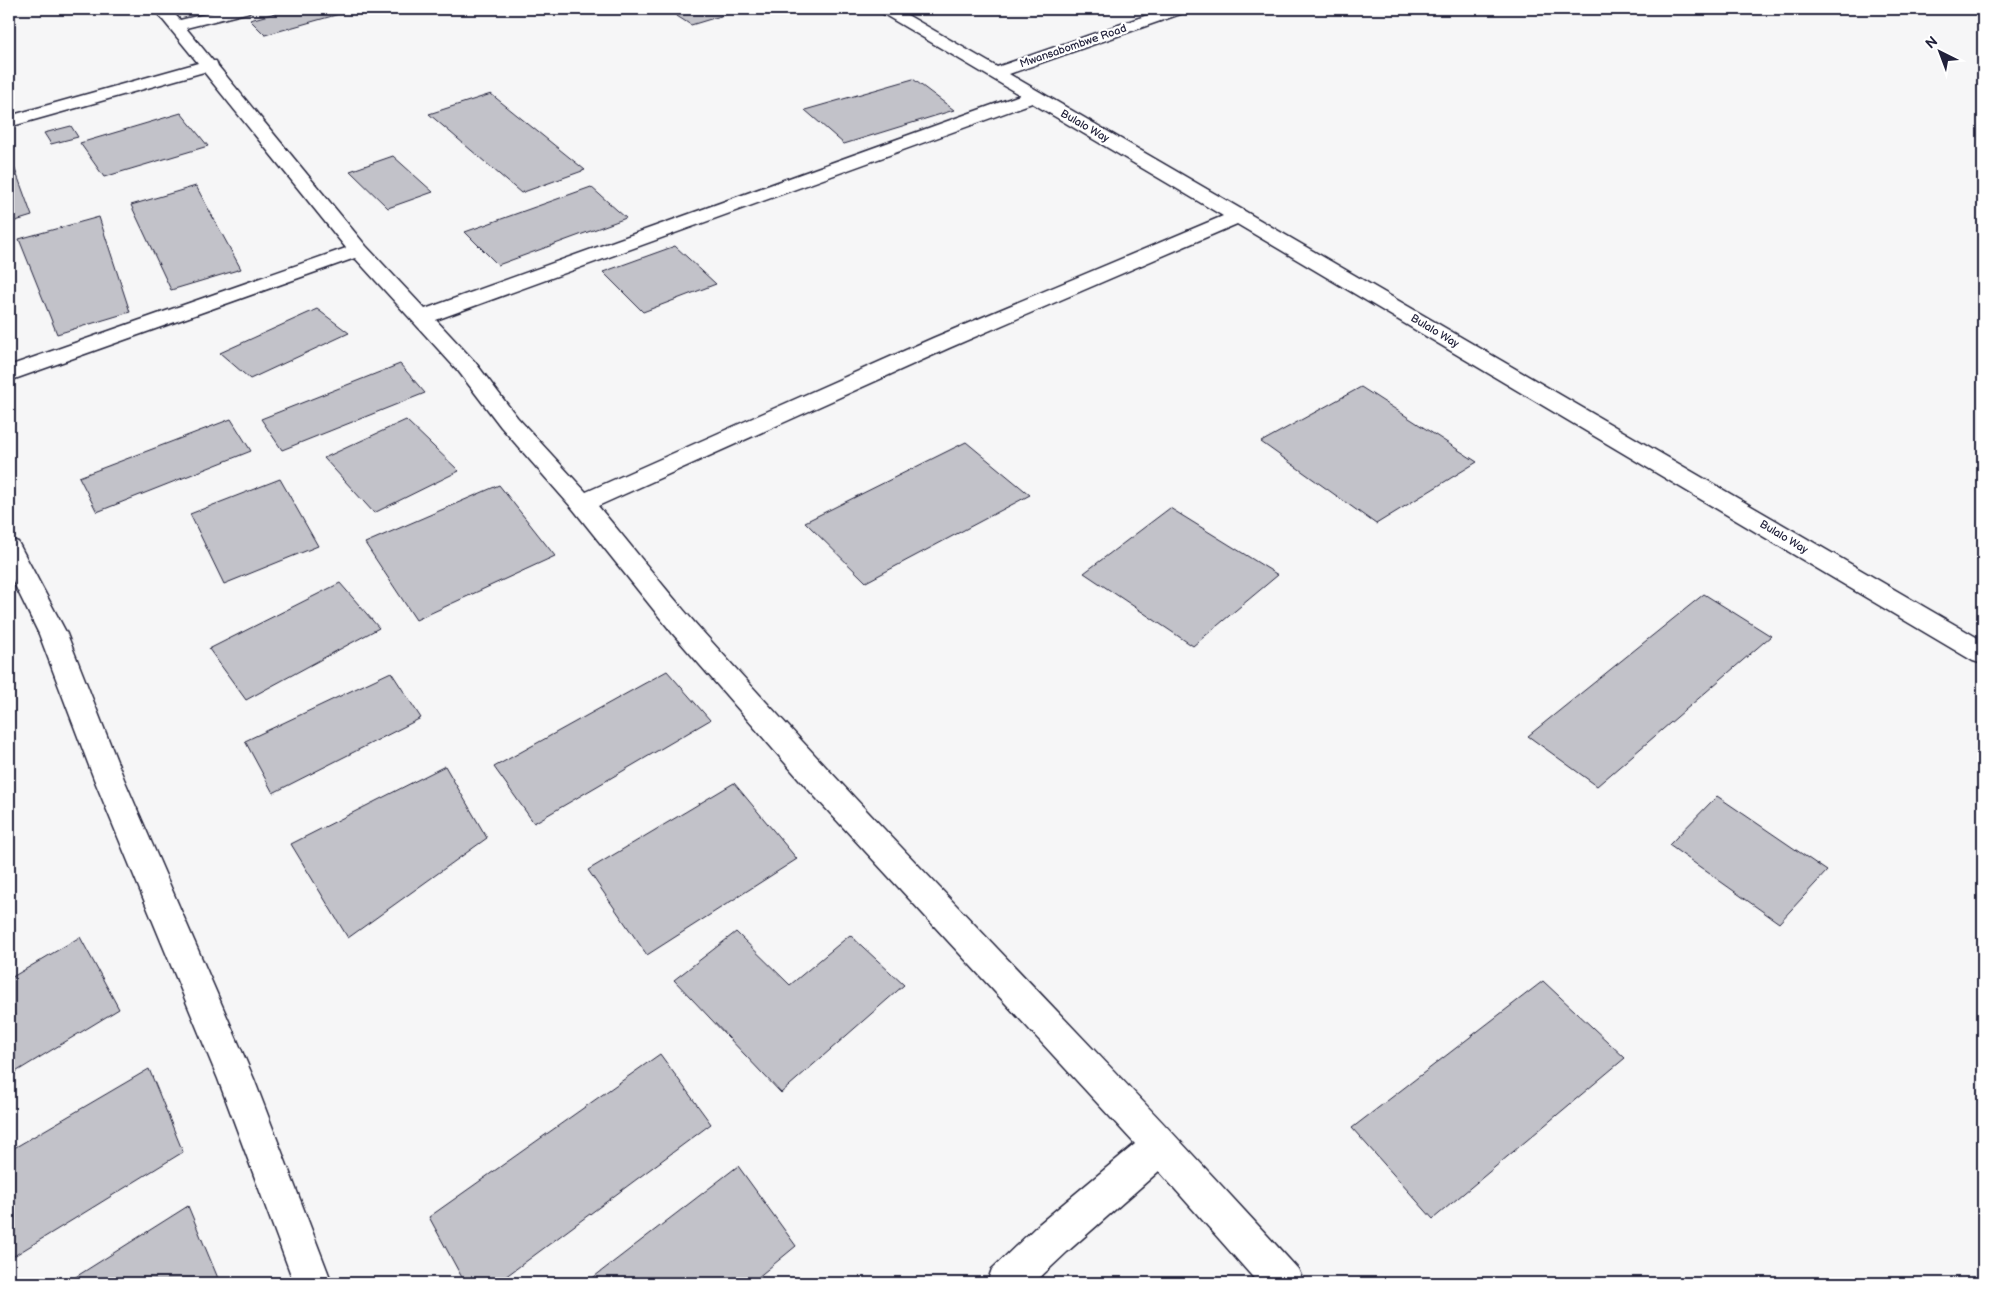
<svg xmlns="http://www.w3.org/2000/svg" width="1992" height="1292" font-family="'Balsamiq Sans',sans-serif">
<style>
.building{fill:#c2c2c9;stroke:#22223b}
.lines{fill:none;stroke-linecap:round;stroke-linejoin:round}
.street-casing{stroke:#22223b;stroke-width:3}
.street{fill:#fff;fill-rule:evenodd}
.labels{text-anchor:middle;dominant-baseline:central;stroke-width:4.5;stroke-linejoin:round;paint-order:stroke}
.far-street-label{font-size:11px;fill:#22223b;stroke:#fff}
</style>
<rect width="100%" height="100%" fill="#f6f6f7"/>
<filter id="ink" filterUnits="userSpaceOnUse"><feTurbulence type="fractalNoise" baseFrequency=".02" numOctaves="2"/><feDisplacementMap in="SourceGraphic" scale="10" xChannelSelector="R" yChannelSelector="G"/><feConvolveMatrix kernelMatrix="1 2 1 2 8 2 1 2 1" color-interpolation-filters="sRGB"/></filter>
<g filter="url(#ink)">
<!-- building -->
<path class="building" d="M290,9H357L265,35L250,20Z
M666,9H744L691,25Z
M913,79L954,110L844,144L805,110Z
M491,94L585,170L521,193L429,114Z
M181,113L208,146L104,177L80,143Z
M71,126L78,137L51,144L44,133Z
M9,153L32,216L9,223Z
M393,156L433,192L388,208L350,171Z
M196,186L241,269L171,290L131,205Z
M591,187L626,218L498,265L465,232Z
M99,217L130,312L57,334L19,239Z
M675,246L716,284L643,312L603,272Z
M317,309L349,333L250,379L220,353Z
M400,364L425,393L282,450L261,419Z
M1361,387L1477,462L1376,524L1261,442Z
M231,419L251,451L97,512L79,477Z
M406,420L459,471L374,513L324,458Z
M966,442L1030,495L866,582L805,522Z
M280,479L318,546L224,584L190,514Z
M499,485L555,556L416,620L365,543Z
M1170,508L1278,575L1193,646L1084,573Z
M340,583L379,628L246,700L209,649Z
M1704,594L1771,636L1597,786L1528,736Z
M667,671L710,720L534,823L494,767Z
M391,672L421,718L273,793L245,741Z
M445,766L487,838L348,938L291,844Z
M734,783L797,859L647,955L588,870Z
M1717,796L1827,871L1779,923L1669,845Z
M736,932L790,985L850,935L904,985L781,1093L674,980Z
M80,937L119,1009L9,1076V979Z
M1543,981L1625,1058L1433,1219L1352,1128Z
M660,1054L711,1124L497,1283H465L429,1217Z
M149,1069L183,1152L9,1259V1151Z
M738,1166L796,1246L751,1283H586Z
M188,1206L220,1283H66Z"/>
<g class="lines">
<defs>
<path id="street" d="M154,9H170L180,20L226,9H252L250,12L186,28L213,61H216L218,66L366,246L425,309L1020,95L880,12L878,9H897L997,67L1165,9H1188L1186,12L1009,74L1983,641V664L1973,661L1237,224L949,348L598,506C630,544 661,584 694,622C890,843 1100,1050 1298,1269L1304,1283H1258L1159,1171L1067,1252L1034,1283H987L992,1269L1039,1224L1135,1144L806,787L673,634L573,509L501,427L459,372L355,258L9,381V366L346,248L204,72L9,127V116L198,63ZM1032,103L1223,216L933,338L586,492L517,417L475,362L436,320Z
M9,539L18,542L67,634L124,779L254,1079L332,1283H294L218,1079L94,779L39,634L9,573Z"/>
</defs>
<!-- street casing -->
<use href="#street" class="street-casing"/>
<!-- street -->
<use href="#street" class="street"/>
</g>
</g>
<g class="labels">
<!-- far-street labels -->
<g class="far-street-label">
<text transform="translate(1073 46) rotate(-19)">Mwansabombwe Road</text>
<text transform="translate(1085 126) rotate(30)">Bulalo Way</text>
<text transform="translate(1435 331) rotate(31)">Bulalo Way</text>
<text transform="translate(1784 537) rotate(31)">Bulalo Way</text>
</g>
</g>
<!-- margin -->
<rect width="1992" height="1292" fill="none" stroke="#fff" stroke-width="30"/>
<rect x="15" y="15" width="1962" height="1262" fill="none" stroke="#22223b" stroke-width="2" filter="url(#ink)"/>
<!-- north arrow -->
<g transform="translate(1940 52) rotate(318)" stroke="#ffffff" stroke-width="4" paint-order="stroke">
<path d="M0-4L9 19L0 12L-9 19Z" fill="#22223b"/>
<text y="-8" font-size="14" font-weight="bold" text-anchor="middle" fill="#22223b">N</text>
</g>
</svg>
